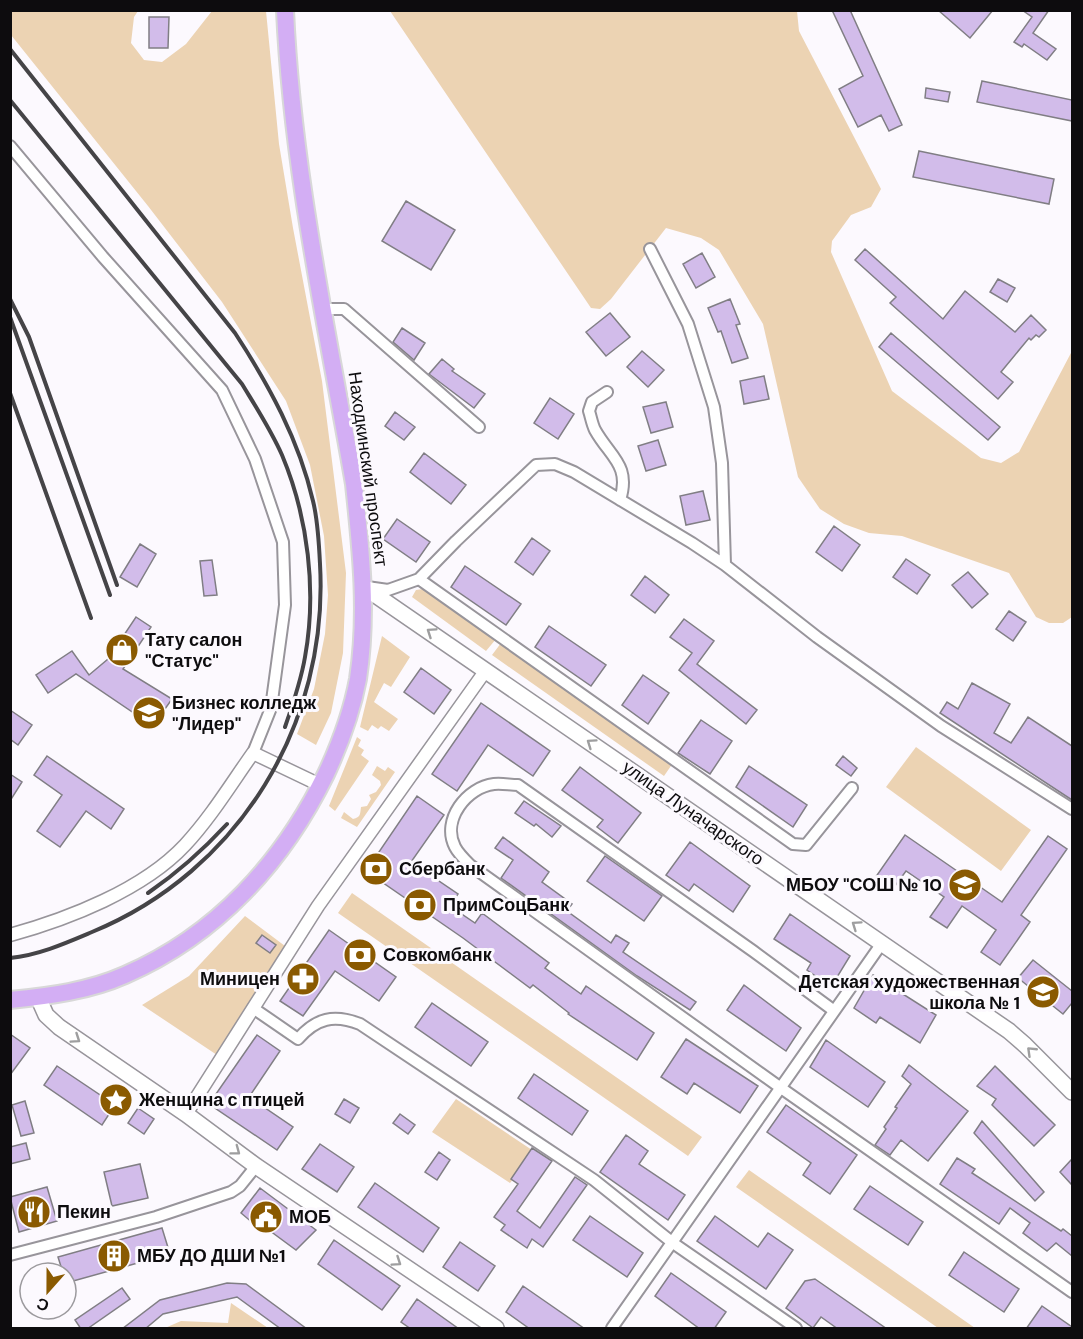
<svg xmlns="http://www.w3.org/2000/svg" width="1083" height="1339" font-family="'DM Sans',sans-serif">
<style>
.green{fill:#ecd3b3}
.building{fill:#d2bcea;stroke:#807e84;stroke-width:1.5}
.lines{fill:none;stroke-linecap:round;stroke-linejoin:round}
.minor-casing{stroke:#98959b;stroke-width:14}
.tertiary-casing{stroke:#98959b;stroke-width:15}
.secondary-casing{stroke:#98959b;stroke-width:18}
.primary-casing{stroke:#d8d8d8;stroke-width:20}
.minor{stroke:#fff;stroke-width:10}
.tertiary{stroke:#fff;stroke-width:12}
.secondary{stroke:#fff;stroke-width:15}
.primary{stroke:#d3aef4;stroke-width:16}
.rail{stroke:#454447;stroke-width:4}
.oneway{stroke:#9e9e9f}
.labels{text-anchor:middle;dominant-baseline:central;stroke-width:6;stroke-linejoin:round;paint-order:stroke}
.street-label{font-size:18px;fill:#0d0c0e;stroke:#fcf9fe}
.poi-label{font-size:18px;font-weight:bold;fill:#0d0c0e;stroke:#fcf9fe;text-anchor:start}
</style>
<rect width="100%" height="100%" fill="#fcf9fe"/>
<!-- green -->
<path class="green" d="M11,10L138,11L134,17L131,43L144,60L162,62L186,44L212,11H266L279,144L293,228L322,381L346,573L343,653L331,713L316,745L297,734L314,689L325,634L328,595L324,536L310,465L286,401L222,302L148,206L11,35Z
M390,11H797L799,31L881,189L871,207L851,215L832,241L831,252L892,391L981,458L1001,463L1019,452L1072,351V617L1063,623H1049L1036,617L1009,573L902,536L869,533L844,524L820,509L798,477L763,324L719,250L701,238L666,228L611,299L600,309L591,308Z
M423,589L496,639L486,651L412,597L416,590Z
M382,636L410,657L391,687L384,683L374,702L398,719L389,731L381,726L378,729L372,725L368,731L360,727Z
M501,643L673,763L664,776L492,655Z
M357,737L361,740L358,746L364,750L361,755L369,761L335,811L329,806Z
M916,747L1031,830L1001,871L886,787Z
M377,766L385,771L388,767L395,772L357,827L341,818L344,812L353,819C361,817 360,814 361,807L367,806L371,799L369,795L376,792L381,785L380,781L372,775Z
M352,893L702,1137L688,1156L338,913Z
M245,916L285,946L217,1055L142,1005L189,976Z
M456,1099L535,1152L510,1183L432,1132Z
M749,1170L975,1328H938L736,1187Z
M231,1303L268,1328H165L181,1321L228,1323Z"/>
<!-- building -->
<path class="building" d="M832,10H850L902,125L889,131L881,115L858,127L839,89L863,76Z
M938,10H993L970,38Z
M1022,10H1049L1033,33L1056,49L1047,60L1024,44L1022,47L1014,42L1032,17Z
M149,17H169L168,48H149Z
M982,81L1072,100V121L977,102Z
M926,88L950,92L948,102L925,98Z
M919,151L1054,179L1049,204L913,177Z
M406,201L455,230L431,270L382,241Z
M865,249L943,319L965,291L1015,332L1031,315L1046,330L1039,337L1036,335L1031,340L1029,338L1001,372L1013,382L998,399L890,303L896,297L855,260Z
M702,253L715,277L696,288L683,264Z
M998,279L1015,288L1007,302L990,292Z
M730,299L740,324L736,325L748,358L732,363L721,331L718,332L708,308Z
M610,313L630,337L606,356L586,332Z
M402,328L425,343L414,360L393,342Z
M891,333L1000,427L988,440L879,347Z
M642,351L664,370L648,387L627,367Z
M442,359L454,369L452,371L485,394L474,408L429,374Z
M764,376L769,399L744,404L740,381Z
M550,398L574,414L558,439L534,423Z
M666,402L673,427L651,433L643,407Z
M395,412L415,427L404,440L385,426Z
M658,440L666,465L646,471L638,446Z
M424,453L466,485L451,504L410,472Z
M703,491L710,520L686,525L680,496Z
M397,519L430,542L416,562L383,539Z
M834,526L860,545L842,571L816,552Z
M532,538L550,551L533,575L515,562Z
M140,544L156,554L137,587L120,577Z
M906,559L930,575L917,594L893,577Z
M212,560L217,595L204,596L200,561Z
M465,566L521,604L506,625L451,587Z
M968,572L988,594L972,608L952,585Z
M645,576L669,595L655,613L631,595Z
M1009,611L1026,622L1013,641L996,629Z
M136,617L151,627L123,669L172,699L153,726L76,674L48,693L36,675L72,651L89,675L108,659Z
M684,619L714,641L697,664L757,710L746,724L679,670L692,653L670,637Z
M549,626L606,665L591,686L535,647Z
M421,668L451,690L434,714L404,692Z
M643,675L669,693L648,724L622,705Z
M972,683L1010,704L994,733L1011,743L1028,717L1072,746V800L940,713L947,702L958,709Z
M481,703L550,751L533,776L488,745L457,791L432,774Z
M10,710L32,725L18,745L10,739Z
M701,720L732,741L710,774L678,753Z
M47,756L124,809L111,829L86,811L60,847L37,831L62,795L34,775Z
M843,756L857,768L851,776L836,765Z
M749,766L807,805L793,827L736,787Z
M580,767L641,813L618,843L597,827L603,820L562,790Z
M10,774L22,782L10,801Z
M417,796L444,815L411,862L458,894L450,906L475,923L482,913L549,963L545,968L581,994L586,986L654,1033L637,1060L568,1014L569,1013L533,985L530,988L463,938L366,871Z
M524,801L561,826L552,837L536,824L534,826L515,813Z
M905,835L1002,902L1048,836L1067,849L1021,915L1030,922L1000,965L981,952L996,930L962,906L947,928L930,917L944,897L906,871L892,890L875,878Z
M503,837L549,872L542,882L572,904L567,911L611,943L616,935L629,943L623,952L696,1002L690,1010L637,976L501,878L513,860L495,848Z
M690,842L750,886L733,912L694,884L689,891L666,875Z
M605,856L662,896L644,921L587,881Z
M790,914L850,956L831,987L807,970L811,963L774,939Z
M329,930L396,977L379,1001L335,971L303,1016L280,1001Z
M262,935L276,945L270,953L256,943Z
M1033,960L1072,991V1003L1063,1014L1018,978Z
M873,975L936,1015L920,1043L880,1017L876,1023L854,1008Z
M744,985L801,1028L786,1051L727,1010Z
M432,1003L488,1042L471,1066L415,1027Z
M10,1034L30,1048L10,1075Z
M257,1035L280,1051L249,1097L293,1127L277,1150L209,1104Z
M686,1039L758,1086L740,1113L694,1083L687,1094L661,1077Z
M826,1040L885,1082L868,1107L810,1067Z
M909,1065L968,1111L928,1161L901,1140L890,1155L875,1145L886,1129L884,1127L897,1108L895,1107L911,1084L902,1076Z
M57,1066L115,1105L102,1125L44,1085Z
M995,1066L1055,1125L1034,1146L992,1105L996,1099L977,1086Z
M534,1074L588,1111L572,1135L518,1098Z
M344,1099L359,1108L350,1123L335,1114Z
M25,1101L34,1133L21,1136L12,1105Z
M786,1105L857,1155L830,1194L803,1175L811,1163L767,1132Z
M138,1108L154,1119L144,1134L128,1123Z
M400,1114L415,1125L408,1134L393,1123Z
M982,1121L1044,1192L1035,1201L974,1133Z
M626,1135L648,1151L639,1164L685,1195L668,1220L600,1172Z
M26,1143L30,1159L10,1164V1147Z
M320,1144L354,1167L337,1192L302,1169Z
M532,1148L552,1161L517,1211L540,1228L575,1177L587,1185L543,1247L532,1239L527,1248L501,1230L505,1225L494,1217L518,1184L511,1179Z
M439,1152L450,1160L437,1180L425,1172Z
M957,1158L975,1169L972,1173L1061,1231L1063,1229L1072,1236V1256L1056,1243L1047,1251L1023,1233L1030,1223L1010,1208L999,1224L940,1184Z
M1072,1159V1185L1060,1172Z
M140,1164L148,1198L112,1206L104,1172Z
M375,1183L439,1228L423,1252L358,1207Z
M870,1186L923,1222L908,1245L854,1209Z
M47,1187L57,1221L19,1232L10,1197Z
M260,1188L316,1230L296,1250L266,1228L260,1229L241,1213Z
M590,1216L643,1253L627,1277L573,1240Z
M715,1216L758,1247L768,1233L793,1250L766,1289L697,1241Z
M162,1228L170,1254L66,1283V1273H63L58,1257Z
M334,1240L400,1286L382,1310L318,1264Z
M460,1242L495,1266L478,1291L443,1267Z
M964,1252L1019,1289L1004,1312L949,1275Z
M671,1273L726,1312L714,1329H700L655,1296Z
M815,1279L887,1329H838L821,1317L813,1328L786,1308L805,1281Z
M227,1283L246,1284L307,1329H281L237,1297L163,1314L145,1329H122L160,1300Z
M523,1286L585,1329H530L506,1312Z
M122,1288L130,1299L87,1329H81L75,1320Z
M417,1299L459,1329H411L401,1322Z
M1042,1306L1072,1327V1329H1026Z"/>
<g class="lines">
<defs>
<path id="minor" d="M10,146L103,257L222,390L255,459L283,542L285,605L271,708L253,753
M650,249L688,324L714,407L722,463L725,565
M324,309H344L479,427
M607,392L592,402L589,411C591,417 592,424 595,430C610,457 631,465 620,500
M419,579L793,844L806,845L852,788
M367,587L388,590L419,579L456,541L536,465L555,464L574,472L692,543L725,565L817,637L941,726L1072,809
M253,1008L298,1039C316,1018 334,1014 360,1024L594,1180L673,1243L796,1328
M833,1010L753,951L518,785C510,785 502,783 494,784C467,787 441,820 455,847C458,853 465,860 470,865L781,1088L1072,1292
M10,1255L156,1217L231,1192L240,1186L256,1166
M612,1328L882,943"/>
<path id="tertiary" d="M10,935C68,919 143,890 185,845C211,817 231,784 253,753L320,785
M186,1114L318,906L486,670"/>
<path id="secondary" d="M364,587L1009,1031L1025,1045L1072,1092
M38,997L46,1015L59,1027L186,1114L256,1166L496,1328"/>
<path id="primary" d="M10,1000C50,996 89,991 125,975C217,935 283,862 326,774C340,744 352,711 358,679C368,613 361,550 354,484C327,327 292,170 285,10"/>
</defs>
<!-- minor casing -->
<use href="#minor" class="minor-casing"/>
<!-- tertiary casing -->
<use href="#tertiary" class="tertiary-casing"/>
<!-- secondary casing -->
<use href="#secondary" class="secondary-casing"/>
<!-- primary casing -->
<use href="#primary" class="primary-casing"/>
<!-- minor -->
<use href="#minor" class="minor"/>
<!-- tertiary -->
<use href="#tertiary" class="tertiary"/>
<!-- secondary -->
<use href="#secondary" class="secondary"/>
<!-- primary -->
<use href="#primary" class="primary"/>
<!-- rail -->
<path class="rail" d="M10,49L235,333C269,385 299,440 313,501C318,521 319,543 320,564C329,723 240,871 92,932C66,943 39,955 10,958
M10,100L242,384C256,407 271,430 282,455C308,517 317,591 305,657C301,681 293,704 285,727
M10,299L29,337L117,585
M10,317L110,595
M10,393L91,618
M148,893C177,873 203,850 227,824"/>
</g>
<!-- one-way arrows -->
<defs><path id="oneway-chevron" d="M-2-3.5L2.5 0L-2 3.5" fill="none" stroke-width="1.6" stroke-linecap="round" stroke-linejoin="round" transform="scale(1.5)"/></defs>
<g class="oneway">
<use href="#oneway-chevron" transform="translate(431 632) rotate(-146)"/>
<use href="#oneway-chevron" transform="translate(591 743) rotate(-145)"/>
<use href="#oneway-chevron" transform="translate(856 925) rotate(-145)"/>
<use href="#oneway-chevron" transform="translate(76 1039) rotate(34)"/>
<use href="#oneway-chevron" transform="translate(1031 1051) rotate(-136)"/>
<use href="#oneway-chevron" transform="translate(236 1151) rotate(37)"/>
<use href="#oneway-chevron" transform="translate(397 1262) rotate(34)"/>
</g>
<!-- icons -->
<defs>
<symbol id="shop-disc" viewBox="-11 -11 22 22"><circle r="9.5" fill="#8a5a01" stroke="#fcf9fe"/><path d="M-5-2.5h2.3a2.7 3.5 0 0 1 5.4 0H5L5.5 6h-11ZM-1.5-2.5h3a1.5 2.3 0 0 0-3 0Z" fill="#fff"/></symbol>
<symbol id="university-disc" viewBox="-11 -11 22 22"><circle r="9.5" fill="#8a5a01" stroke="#fcf9fe"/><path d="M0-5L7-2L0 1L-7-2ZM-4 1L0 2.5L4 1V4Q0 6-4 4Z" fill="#fff"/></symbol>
<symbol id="bank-disc" viewBox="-11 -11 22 22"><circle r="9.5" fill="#8a5a01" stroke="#fcf9fe"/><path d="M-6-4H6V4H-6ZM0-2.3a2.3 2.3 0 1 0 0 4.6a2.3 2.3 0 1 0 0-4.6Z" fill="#fff"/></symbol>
<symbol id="school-disc" viewBox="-11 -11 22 22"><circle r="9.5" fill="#8a5a01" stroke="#fcf9fe"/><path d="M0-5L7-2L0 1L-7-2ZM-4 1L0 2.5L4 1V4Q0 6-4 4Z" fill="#fff"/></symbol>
<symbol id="pharmacy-disc" viewBox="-11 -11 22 22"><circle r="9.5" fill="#8a5a01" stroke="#fcf9fe"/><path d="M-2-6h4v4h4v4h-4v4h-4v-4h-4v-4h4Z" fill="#fff"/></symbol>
<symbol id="sight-disc" viewBox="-11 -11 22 22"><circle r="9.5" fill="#8a5a01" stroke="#fcf9fe"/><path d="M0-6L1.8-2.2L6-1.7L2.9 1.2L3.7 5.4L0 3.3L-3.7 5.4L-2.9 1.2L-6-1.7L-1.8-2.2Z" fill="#fff"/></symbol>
<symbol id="restaurant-disc" viewBox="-11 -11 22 22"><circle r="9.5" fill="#8a5a01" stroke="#fcf9fe"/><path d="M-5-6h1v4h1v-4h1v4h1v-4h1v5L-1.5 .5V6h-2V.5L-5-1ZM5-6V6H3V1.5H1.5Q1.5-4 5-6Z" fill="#fff"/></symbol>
<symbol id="civic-disc" viewBox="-11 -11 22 22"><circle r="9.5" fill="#8a5a01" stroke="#fcf9fe"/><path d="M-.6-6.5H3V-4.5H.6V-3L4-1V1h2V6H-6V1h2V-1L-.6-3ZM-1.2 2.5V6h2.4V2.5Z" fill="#fff"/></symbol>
<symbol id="building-disc" viewBox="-11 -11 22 22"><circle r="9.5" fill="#8a5a01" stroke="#fcf9fe"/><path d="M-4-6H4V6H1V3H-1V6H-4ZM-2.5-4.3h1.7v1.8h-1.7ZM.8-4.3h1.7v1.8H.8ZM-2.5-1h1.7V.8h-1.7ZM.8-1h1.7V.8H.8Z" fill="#fff"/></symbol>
</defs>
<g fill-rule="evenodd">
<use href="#shop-disc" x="103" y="631" width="38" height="38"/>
<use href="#university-disc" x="130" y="694" width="38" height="38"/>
<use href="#bank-disc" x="357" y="850" width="38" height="38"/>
<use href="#school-disc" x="946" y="866" width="38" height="38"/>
<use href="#bank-disc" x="401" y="886" width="38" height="38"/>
<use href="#bank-disc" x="341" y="936" width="38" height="38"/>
<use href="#pharmacy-disc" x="284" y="960" width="38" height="38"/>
<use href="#school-disc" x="1024" y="973" width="38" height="38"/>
<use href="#sight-disc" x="97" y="1081" width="38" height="38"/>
<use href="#restaurant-disc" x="15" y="1193" width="38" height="38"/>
<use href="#civic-disc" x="247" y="1198" width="38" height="38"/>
<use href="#building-disc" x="95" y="1237" width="38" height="38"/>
</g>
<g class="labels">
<!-- street labels -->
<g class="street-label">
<text transform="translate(368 469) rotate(82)">Находкинский проспект</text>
<text transform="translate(693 813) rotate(35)">улица Луначарского</text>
</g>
<!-- poi labels -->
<g class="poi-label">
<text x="145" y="640">Тату салон<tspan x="145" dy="21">"Статус"</tspan></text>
<text x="172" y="703">Бизнес колледж<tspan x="172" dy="21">"Лидер"</tspan></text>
<text x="399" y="869">Сбербанк</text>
<text x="942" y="885" text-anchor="end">МБОУ "СОШ № 10</text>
<text x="443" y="905">ПримСоцБанк</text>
<text x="383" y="955">Совкомбанк</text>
<text x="280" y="979" text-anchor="end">Миницен</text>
<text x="1020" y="982" text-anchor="end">Детская художественная<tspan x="1020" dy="21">школа № 1</tspan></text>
<text x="139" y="1100">Женщина с птицей</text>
<text x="57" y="1212">Пекин</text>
<text x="289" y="1217">МОБ</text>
<text x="137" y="1256">МБУ ДО ДШИ №1</text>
</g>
</g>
<!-- border -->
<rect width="1083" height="1339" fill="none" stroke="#0d0c0e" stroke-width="24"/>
<!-- north arrow -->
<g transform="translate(48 1291) rotate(201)"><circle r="28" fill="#fcf9fe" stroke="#9c9a9e" stroke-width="1.5"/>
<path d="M0-4.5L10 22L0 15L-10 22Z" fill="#8a5a01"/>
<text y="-9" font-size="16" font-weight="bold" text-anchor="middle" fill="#0d0c0e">С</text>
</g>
</svg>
